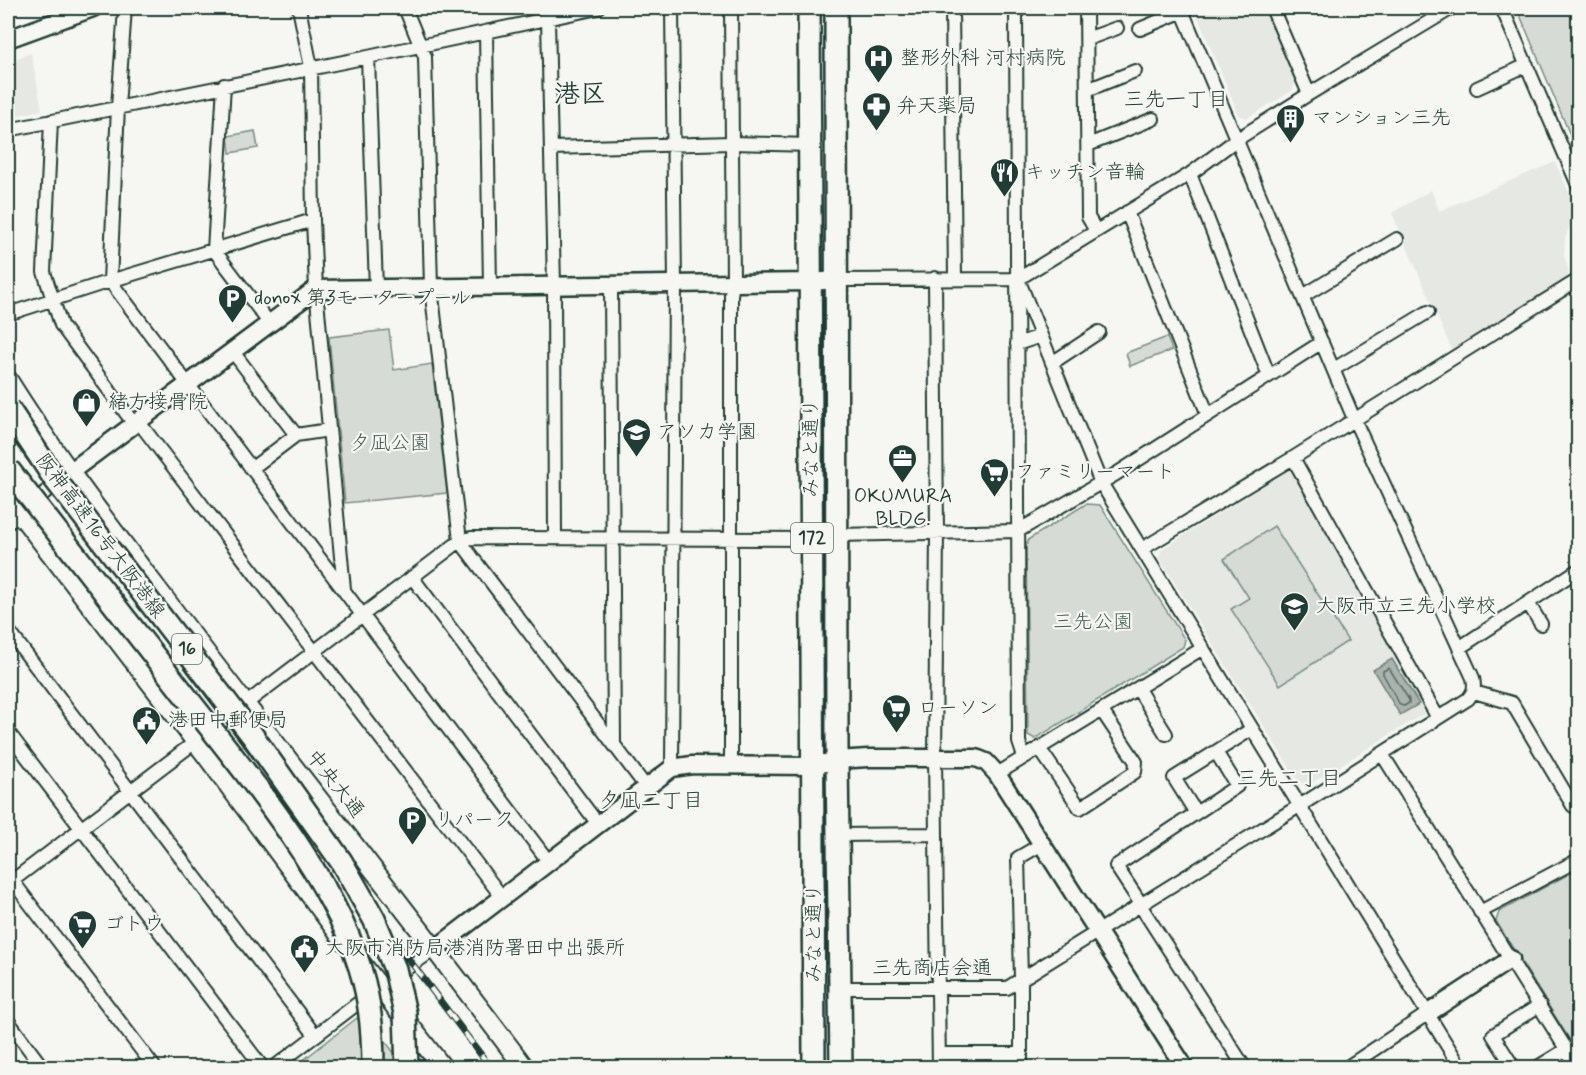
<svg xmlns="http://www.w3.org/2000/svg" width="1586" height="1075" font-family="Mynerve,'Klee One',sans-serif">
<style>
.built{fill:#e6e8e4}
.green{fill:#d6dbd6;stroke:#7a8c85;stroke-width:1.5}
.water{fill:#aab3ae;stroke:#72847d;stroke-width:1.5}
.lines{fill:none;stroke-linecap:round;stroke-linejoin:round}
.shore{stroke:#576c65;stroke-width:1.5}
.street-casing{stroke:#1f3d34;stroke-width:16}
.secondary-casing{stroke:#1f3d34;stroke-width:21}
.primary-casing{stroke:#1f3d34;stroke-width:22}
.highway-casing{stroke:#1f3d34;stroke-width:26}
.street{stroke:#f6f6f2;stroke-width:12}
.secondary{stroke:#f6f6f2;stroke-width:16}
.primary{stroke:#f6f6f2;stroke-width:18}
.highway{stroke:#f6f6f2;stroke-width:21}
.rail-casing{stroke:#1f3d34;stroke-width:7}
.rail{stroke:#f6f6f2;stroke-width:4.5;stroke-dasharray:14;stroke-linecap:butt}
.highway-bridge-casing{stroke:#1f3d34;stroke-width:26;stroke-linecap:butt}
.highway-bridge{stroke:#f6f6f2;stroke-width:21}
.labels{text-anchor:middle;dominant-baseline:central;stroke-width:4.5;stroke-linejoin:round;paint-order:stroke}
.shield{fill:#f6f6f2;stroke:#60746d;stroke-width:1.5}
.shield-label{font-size:18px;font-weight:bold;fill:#1f3d34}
.poi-label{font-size:20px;fill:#1f3d34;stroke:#f6f6f2;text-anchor:start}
.park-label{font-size:20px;fill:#445d54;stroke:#f6f6f2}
.street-label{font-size:20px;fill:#1f3d34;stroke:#f6f6f2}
.neighbourhood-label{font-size:21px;fill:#1f3d34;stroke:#f6f6f2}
.district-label{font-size:26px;font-weight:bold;fill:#1f3d34;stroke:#f6f6f2}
</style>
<rect width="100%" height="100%" fill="#f6f6f2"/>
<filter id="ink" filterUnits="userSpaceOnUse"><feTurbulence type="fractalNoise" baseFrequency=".0167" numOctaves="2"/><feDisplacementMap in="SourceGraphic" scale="12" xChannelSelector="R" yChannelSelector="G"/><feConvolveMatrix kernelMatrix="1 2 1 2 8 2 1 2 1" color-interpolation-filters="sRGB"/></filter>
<g filter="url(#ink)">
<!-- built -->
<path class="built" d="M1194,8H1265L1296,81L1292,91L1247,118L1239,115Z
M31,53L42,110L14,116L8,111V75L18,58Z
M1555,162L1577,210L1565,238L1564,256L1569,272L1566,279L1452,350L1392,213L1431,190L1439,211Z
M1290,469L1295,471L1426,706L1425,713L1308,785L1298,781L1159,558L1162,549Z"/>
<!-- green -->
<path class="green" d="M1517,8H1578V154Z
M255,131L258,148L230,153L228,136Z
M389,330L394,370L432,364L447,493L345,503L329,337Z
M1167,337L1172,350L1130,366L1126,353Z
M1086,504L1100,505L1185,640L1183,647L1035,739L1028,735L1026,546L1029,539Z
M1274,526L1348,641L1280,685L1231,609L1249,598L1224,559Z
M1578,869V1053L1496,921L1499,912Z
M357,1018L369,1020L405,1067L293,1068Z"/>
<!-- water -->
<path class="water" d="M1392,659L1419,704L1400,715L1373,670Z"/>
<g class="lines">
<!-- shore -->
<path class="shore" d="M1389,668L1409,700V703L1404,706L1400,705L1383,674V671Z"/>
<defs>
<path id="street" d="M125,8L118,107L110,281L549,862
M299,8L311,67L313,220L316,289L344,589
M405,8L425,57L431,287L460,541L646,787
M672,8L675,284L672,768
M952,8L955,278
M1016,8L1019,742L1024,757
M1086,8L1088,217L1096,231
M1272,8L1309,94
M1502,8L1578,185
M548,19L554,286L555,538
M1140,29L1183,11
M486,32L490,287
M1087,39L1117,28
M368,57L376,288
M224,85L214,250L270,324
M1477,88L1527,65
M1087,90L1135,71
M51,121L44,272L61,325L134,424
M8,130L368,57L598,8
M1088,145L1153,119
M551,148L732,143L810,145
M1190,174L1269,376
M1127,212L1208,415
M935,278L937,533L935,757L939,1068
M1018,279L1101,483L1461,1068
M837,280L1018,279L1190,174L1236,140L1309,94L1452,8
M611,286L614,745
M1303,296L1397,239
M8,314L110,281L313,220
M1017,344L1041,336
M233,352L296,435
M1052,363L1099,332
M1334,369L1428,312
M138,421L502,897
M1293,458L1438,718
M251,469L296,435L329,430
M8,523L60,480
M838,535L1018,531L1116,474L1322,342
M1142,549L1293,458L1578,280
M412,577L598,824
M1528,603L1541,624
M8,630L315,1035
M1459,648L1578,570
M1138,689L1166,734
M1474,692L1512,703L1573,806
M8,732L263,1068
M1039,748L1080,808L1135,772L1136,762L1102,711
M1382,754L1578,1068
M731,765V295L733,282L731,8
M997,774L1203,648
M1196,813L1174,778L1252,729
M838,835L936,834
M8,875L155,1068
M8,884L460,541L471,538L812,539
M1141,904L1116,866L1237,786L1216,752
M1140,905L1245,1068
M1480,912L1578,860
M394,977L435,949
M840,988H1007L1312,798L1468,699C1474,692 1475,687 1473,678L1354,419L1181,8
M8,1021L43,1068
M939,1054H1021
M273,1068L370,994
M1021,1068V978L1018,858L1042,844
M1346,1068L1427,1014
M1514,1068L1493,1035L1540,1005
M1536,1068L1567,1049"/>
<path id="secondary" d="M8,39L93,8
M70,472L316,289L810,282L837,280
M435,949L672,768L692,765L813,766L837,760L868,758H976L986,762L997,774L1185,1068
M1427,1014L1511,959"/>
<path id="primary" d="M8,380C65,471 132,555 196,640C305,783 417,924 525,1068
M8,498L206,755L344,941
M361,963L443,1068"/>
<path id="highway" d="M809,8L814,1068
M836,8L837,760L841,1068"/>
</defs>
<!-- street casing -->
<use href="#street" class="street-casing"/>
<!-- secondary casing -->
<use href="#secondary" class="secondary-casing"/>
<!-- primary casing -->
<use href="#primary" class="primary-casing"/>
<!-- highway casing -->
<use href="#highway" class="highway-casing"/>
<!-- street -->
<use href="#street" class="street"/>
<!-- secondary -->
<use href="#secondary" class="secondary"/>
<!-- primary -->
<use href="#primary" class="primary"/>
<!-- highway -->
<use href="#highway" class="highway"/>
<defs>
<path id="rail" d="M8,430L491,1068"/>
</defs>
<!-- rail casing -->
<use href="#rail" class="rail-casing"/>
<!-- rail -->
<use href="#rail" class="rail"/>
<defs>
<path id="highway-bridge" d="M8,408L54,478L252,735L341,861L374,919L395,969L405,1013L407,1068
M8,469C67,544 126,619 184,694C248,777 338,880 364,982C371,1010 373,1038 373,1068"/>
</defs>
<!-- highway-bridge casing -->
<use href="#highway-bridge" class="highway-bridge-casing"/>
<!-- highway-bridge -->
<use href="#highway-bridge" class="highway-bridge"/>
</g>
</g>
<!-- icons -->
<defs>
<symbol id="hospital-pin" viewBox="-11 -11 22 30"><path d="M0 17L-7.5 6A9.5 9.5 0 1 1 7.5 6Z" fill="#1f3d34" stroke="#f6f6f2"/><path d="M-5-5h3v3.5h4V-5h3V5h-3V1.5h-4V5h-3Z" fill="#fff"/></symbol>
<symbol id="pharmacy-pin" viewBox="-11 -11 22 30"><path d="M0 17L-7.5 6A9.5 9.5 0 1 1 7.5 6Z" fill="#1f3d34" stroke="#f6f6f2"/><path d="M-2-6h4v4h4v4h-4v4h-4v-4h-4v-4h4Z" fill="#fff"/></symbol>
<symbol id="building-pin" viewBox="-11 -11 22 30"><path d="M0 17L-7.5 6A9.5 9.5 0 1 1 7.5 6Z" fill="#1f3d34" stroke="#f6f6f2"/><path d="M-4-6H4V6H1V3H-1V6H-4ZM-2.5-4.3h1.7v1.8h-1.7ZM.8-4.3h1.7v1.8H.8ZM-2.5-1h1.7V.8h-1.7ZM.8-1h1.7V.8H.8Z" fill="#fff"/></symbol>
<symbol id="restaurant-pin" viewBox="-11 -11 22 30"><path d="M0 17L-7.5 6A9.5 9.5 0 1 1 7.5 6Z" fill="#1f3d34" stroke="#f6f6f2"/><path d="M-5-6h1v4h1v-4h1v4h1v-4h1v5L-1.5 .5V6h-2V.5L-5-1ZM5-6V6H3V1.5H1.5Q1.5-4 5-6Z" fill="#fff"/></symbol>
<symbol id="parking-pin" viewBox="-11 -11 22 30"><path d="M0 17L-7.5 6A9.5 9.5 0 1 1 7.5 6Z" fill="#1f3d34" stroke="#f6f6f2"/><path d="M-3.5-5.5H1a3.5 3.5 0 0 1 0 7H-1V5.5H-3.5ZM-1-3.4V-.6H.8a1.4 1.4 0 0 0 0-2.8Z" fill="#fff"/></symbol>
<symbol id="shop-pin" viewBox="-11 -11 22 30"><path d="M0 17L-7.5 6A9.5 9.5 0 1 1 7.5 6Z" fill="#1f3d34" stroke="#f6f6f2"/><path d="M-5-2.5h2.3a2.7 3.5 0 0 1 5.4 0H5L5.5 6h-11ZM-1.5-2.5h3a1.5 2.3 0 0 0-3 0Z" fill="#fff"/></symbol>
<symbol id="school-pin" viewBox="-11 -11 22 30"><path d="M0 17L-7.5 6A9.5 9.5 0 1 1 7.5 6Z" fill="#1f3d34" stroke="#f6f6f2"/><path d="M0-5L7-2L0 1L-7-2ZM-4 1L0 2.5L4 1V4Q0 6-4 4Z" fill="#fff"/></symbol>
<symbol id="office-pin" viewBox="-11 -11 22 30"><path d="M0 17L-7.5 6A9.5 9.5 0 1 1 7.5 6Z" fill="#1f3d34" stroke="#f6f6f2"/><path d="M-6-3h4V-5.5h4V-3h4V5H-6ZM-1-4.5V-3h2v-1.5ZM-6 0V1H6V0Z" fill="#fff"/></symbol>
<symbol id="supermarket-pin" viewBox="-11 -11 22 30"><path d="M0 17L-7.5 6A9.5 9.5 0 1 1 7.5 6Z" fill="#1f3d34" stroke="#f6f6f2"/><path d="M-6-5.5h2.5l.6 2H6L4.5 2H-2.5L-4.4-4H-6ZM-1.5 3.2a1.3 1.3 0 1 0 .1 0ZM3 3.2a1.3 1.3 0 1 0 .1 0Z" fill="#fff"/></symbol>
<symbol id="civic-pin" viewBox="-11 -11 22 30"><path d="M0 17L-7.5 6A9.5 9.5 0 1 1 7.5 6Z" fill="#1f3d34" stroke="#f6f6f2"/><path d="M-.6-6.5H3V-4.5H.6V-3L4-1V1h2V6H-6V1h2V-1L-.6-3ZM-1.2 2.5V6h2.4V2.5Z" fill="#fff"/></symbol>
</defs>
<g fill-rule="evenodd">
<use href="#hospital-pin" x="862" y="42" width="33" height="45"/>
<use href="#pharmacy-pin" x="860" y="90" width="33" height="45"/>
<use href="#building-pin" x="1274" y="102" width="33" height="45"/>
<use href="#restaurant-pin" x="988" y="156" width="33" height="45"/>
<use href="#parking-pin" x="216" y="282" width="33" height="45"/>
<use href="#shop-pin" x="70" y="386" width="33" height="45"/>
<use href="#school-pin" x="620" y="416" width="33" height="45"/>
<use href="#office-pin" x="886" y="442" width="33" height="45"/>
<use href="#supermarket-pin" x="978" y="456" width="33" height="45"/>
<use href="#school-pin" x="1278" y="590" width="33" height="45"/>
<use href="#supermarket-pin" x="880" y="692" width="33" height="45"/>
<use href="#civic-pin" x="130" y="704" width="33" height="45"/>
<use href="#parking-pin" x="396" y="804" width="33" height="45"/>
<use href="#supermarket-pin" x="66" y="908" width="33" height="45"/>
<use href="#civic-pin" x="288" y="932" width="33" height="45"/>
</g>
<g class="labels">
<!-- shield labels -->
<g class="shield">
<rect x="791" y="523" width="42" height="30" rx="4.5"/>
<rect x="172" y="634" width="30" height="30" rx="4.5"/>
</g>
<g class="shield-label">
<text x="812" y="538">172</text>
<text x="187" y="649">16</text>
</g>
<!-- poi labels -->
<g class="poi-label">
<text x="900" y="58">整形外科 河村病院</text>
<text x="897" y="106">弁天薬局</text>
<text x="1312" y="118">マンション三先</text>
<text x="1025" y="172">キッチン音輪</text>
<text x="254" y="298">donox 第3モータープール</text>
<text x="108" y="402">緒方接骨院</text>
<text x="657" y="432">アソカ学園</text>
<text x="1015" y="472">ファミリーマート</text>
<text x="903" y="496" text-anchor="middle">OKUMURA<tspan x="903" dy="23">BLDG.</tspan></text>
<text x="1316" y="606">大阪市立三先小学校</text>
<text x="918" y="708">ローソン</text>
<text x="168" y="720">港田中郵便局</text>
<text x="434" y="820">リパーク</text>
<text x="104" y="924">ゴトウ</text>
<text x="325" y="948">大阪市消防局港消防署田中出張所</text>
</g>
<!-- park labels -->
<g class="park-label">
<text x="390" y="443">夕凪公園</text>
<text x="1093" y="622">三先公園</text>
</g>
<!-- street labels -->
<g class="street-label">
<text transform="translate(811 448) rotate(-90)">みなと通り</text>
<text transform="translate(100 536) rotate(53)">阪神高速16号大阪港線</text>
<text transform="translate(335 784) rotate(52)">中央大通</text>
<text transform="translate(814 933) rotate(-90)">みなと通り</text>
<text x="932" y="968">三先商店会通</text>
</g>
<!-- neighbourhood labels -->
<g class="neighbourhood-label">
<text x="1176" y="100">三先一丁目</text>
<text x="1289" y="779">三先二丁目</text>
<text x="651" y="801">夕凪二丁目</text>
</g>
<!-- district labels -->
<g class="district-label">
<text x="580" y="95">港区</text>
</g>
</g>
<!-- margin -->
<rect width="1586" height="1075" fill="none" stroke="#f6f6f2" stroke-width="30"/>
<rect x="15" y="15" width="1556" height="1045" fill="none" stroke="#1f3d34" stroke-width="2" filter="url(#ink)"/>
</svg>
